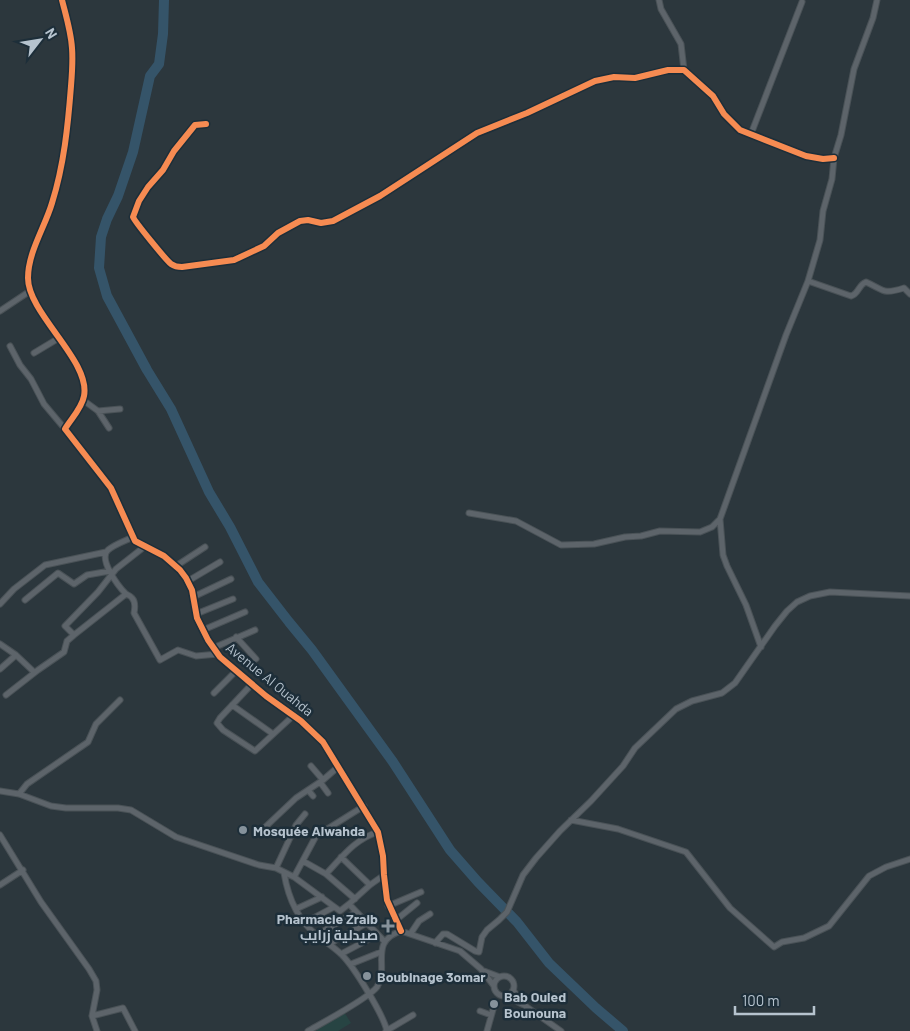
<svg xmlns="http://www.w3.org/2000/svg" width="910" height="1031" font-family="Barlow,Cairo,sans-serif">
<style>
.green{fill:#274443}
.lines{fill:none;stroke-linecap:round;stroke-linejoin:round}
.river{stroke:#355469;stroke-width:10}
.minor-casing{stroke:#4a5257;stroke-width:7}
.minor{stroke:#5d646a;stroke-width:5}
.cycleway-casing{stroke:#1d2e39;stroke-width:9}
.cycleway{stroke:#f68b52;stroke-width:6}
.poi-dot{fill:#86929b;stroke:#1d2e39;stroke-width:2}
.labels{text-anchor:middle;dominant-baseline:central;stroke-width:5;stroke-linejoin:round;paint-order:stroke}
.street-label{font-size:14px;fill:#b6c3ce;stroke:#1d2e39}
.poi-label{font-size:14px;font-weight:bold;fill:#b6c3ce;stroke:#1d2e39;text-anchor:start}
</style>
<rect width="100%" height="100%" fill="#2c373d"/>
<!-- green -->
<path class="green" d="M344,1012L351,1023L338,1031H317L316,1030Z"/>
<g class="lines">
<!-- river -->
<path class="river" d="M164,0L163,34L159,64L150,76L133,152L118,196L107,219L101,237L99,268L107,296L147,370L171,409L209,492L230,527L258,582L289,622L312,650L393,762L450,850L478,882L517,922L549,963L596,1008L623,1031"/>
<defs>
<path id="minor" d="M62,0C66,16 71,32 72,48C73,61 72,74 71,86C68,125 64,165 52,203C45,227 28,252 28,278C28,314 91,361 84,396C82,408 71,419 65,429L111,488L135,541L164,556L180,570L186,578L192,590L197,618L208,640L220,657L266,696L301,721L323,742L378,832L383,856L384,875L387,900L401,931
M659,0L661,9L681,44L684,70
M206,124L195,125L174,151L163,170L148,187L139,201L133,217C135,222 166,260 171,264C174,266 178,267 182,267L234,260L264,246L278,233L300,221L308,220L321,223L333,221L380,196L477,133L527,113L595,81L614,77L635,78L668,70H684L713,96L724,114L740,130L806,156L823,159L834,158
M751,134L802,2
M808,281L851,296C859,294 858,285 866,282C884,290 882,295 904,288L910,294
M0,311L30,291
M10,346L20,365L31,379L44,404L65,429
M34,353L59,338
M83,400L98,411L109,428
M98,411L120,409
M469,513L516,521L561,545L594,544L625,537L641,536L660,531L700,532L712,527L720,519
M133,537C125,541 115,544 108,550C98,559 118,586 126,594C128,595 131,596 132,598C136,602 135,608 134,613L160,660L178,650L196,656L218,654
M176,566L205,547
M188,581L220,562
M193,597L231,579
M25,600L58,573L74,584L87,575L110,571
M0,604L14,589L45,565L106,552
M196,614L233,599
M203,630L245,612
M74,635L65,626L98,592L116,569L144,547
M236,637L256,659
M0,644L16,655L34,672
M761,647L746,605L727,566L723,555L720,519L786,335L808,281L820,240L823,211L832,179L834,158L841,135L854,69L873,18L877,0
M213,648L255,630
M0,669L16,655
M252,684L220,718L217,723L223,730L255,751L294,715
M214,693L236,671
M6,695L38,670L64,652L67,641L74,635L126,594
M232,705L273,734
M311,766L323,780
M320,782L328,793
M308,790L313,796
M0,791L19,794L51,806L66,808H118L131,810L176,837L259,865L276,868L294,877L340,911L349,904
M19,794L27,784L88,742L96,724L120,700
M571,820L618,829L686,852L730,908L774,947L782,942L804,938L829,926L869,876L886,867L910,859
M260,832L296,798L323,780L338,767
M0,835L41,902L89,969L96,981L97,990L92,1016L97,1031
M341,857L370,885L384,875
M303,861L326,874L355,899
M276,868L296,825L305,814
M284,873C288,897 298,921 318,936C326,942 335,948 342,955C354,967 383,1014 387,1031
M326,874C342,857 355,839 378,832
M294,877L316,836L364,806
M0,885L23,870
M370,885L349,904L385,942
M388,906L421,892
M296,909L322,897
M396,920L417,903
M304,923L334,907
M401,931L460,951L481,969L494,986
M411,933L419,921L430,914
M317,935L356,912
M435,943L443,934H447L475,951L479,952L482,937L487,930L499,920L507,912L523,875L536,858L560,831L591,801L623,766L635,748L676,709L692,701L722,693L735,683L775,626L787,611L797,602L810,596L830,592L910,596
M329,944L367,923
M341,954L377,935
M351,964L381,952
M484,971L500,977
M494 986a10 10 0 1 1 20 0a10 10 0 1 1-20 0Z
M513,990L522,1003
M506,996L524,1005L561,1031
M480,1011L491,1015
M92,1016L123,1008L135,1031
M308,1031C322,1023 369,998 377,987C390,967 368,942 401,931
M386,1031L413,1015
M487,1031L494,1006"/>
</defs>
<!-- minor casing -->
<use href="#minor" class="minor-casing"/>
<!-- minor -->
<use href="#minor" class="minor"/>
<defs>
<path id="cycleway" d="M62,0C66,16 71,32 72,48C73,61 72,74 71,86C68,125 64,165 52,203C45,227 28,252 28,278C28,314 91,361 84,396C82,408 71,419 65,429L111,488L135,541L164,556L180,570L186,578L192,590L197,618L208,640L220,657L266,696L301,721L323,742L378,832L383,856L384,875L387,900L401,931
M206,124L195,125L174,151L163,170L148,187L139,201L133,217C135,222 166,260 171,264C174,266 178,267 182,267L234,260L264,246L278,233L300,221L308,220L321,223L333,221L380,196L477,133L527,113L595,81L614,77L635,78L668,70H684L713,96L724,114L740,130L806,156L823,159L834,158"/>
</defs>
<!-- cycleway casing -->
<use href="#cycleway" class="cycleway-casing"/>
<!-- cycleway -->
<use href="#cycleway" class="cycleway"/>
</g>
<!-- markers -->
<g class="poi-dot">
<circle cx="243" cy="830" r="5"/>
<path d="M385.5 918.5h5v5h5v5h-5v5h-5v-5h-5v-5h5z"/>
<circle cx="367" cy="976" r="5"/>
<circle cx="494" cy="1004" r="5"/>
</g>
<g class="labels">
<!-- street labels -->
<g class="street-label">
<text transform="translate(270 679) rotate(39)">Avenue Al Ouahda</text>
</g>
<!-- poi labels -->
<g class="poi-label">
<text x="253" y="830">Mosquée Alwahda</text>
<text x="378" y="918" text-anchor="end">Pharmacie Zraib<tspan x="378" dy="16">صيدلية زرايب</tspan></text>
<text x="377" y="976">Boubinage 3omar</text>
<text x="504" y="996">Bab Ouled<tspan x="504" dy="16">Bounouna</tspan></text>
</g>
</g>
<!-- north arrow -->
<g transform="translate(40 40) rotate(59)" stroke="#1d2e39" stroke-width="4" paint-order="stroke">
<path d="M0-4L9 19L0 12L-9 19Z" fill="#b6c3ce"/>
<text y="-8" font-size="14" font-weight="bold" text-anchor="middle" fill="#b6c3ce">N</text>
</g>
<!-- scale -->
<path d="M735 1006v8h79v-8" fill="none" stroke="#b6c3ce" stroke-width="2.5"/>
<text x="742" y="1006" font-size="15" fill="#b6c3ce" stroke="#1d2e39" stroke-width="4" paint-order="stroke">100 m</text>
</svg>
